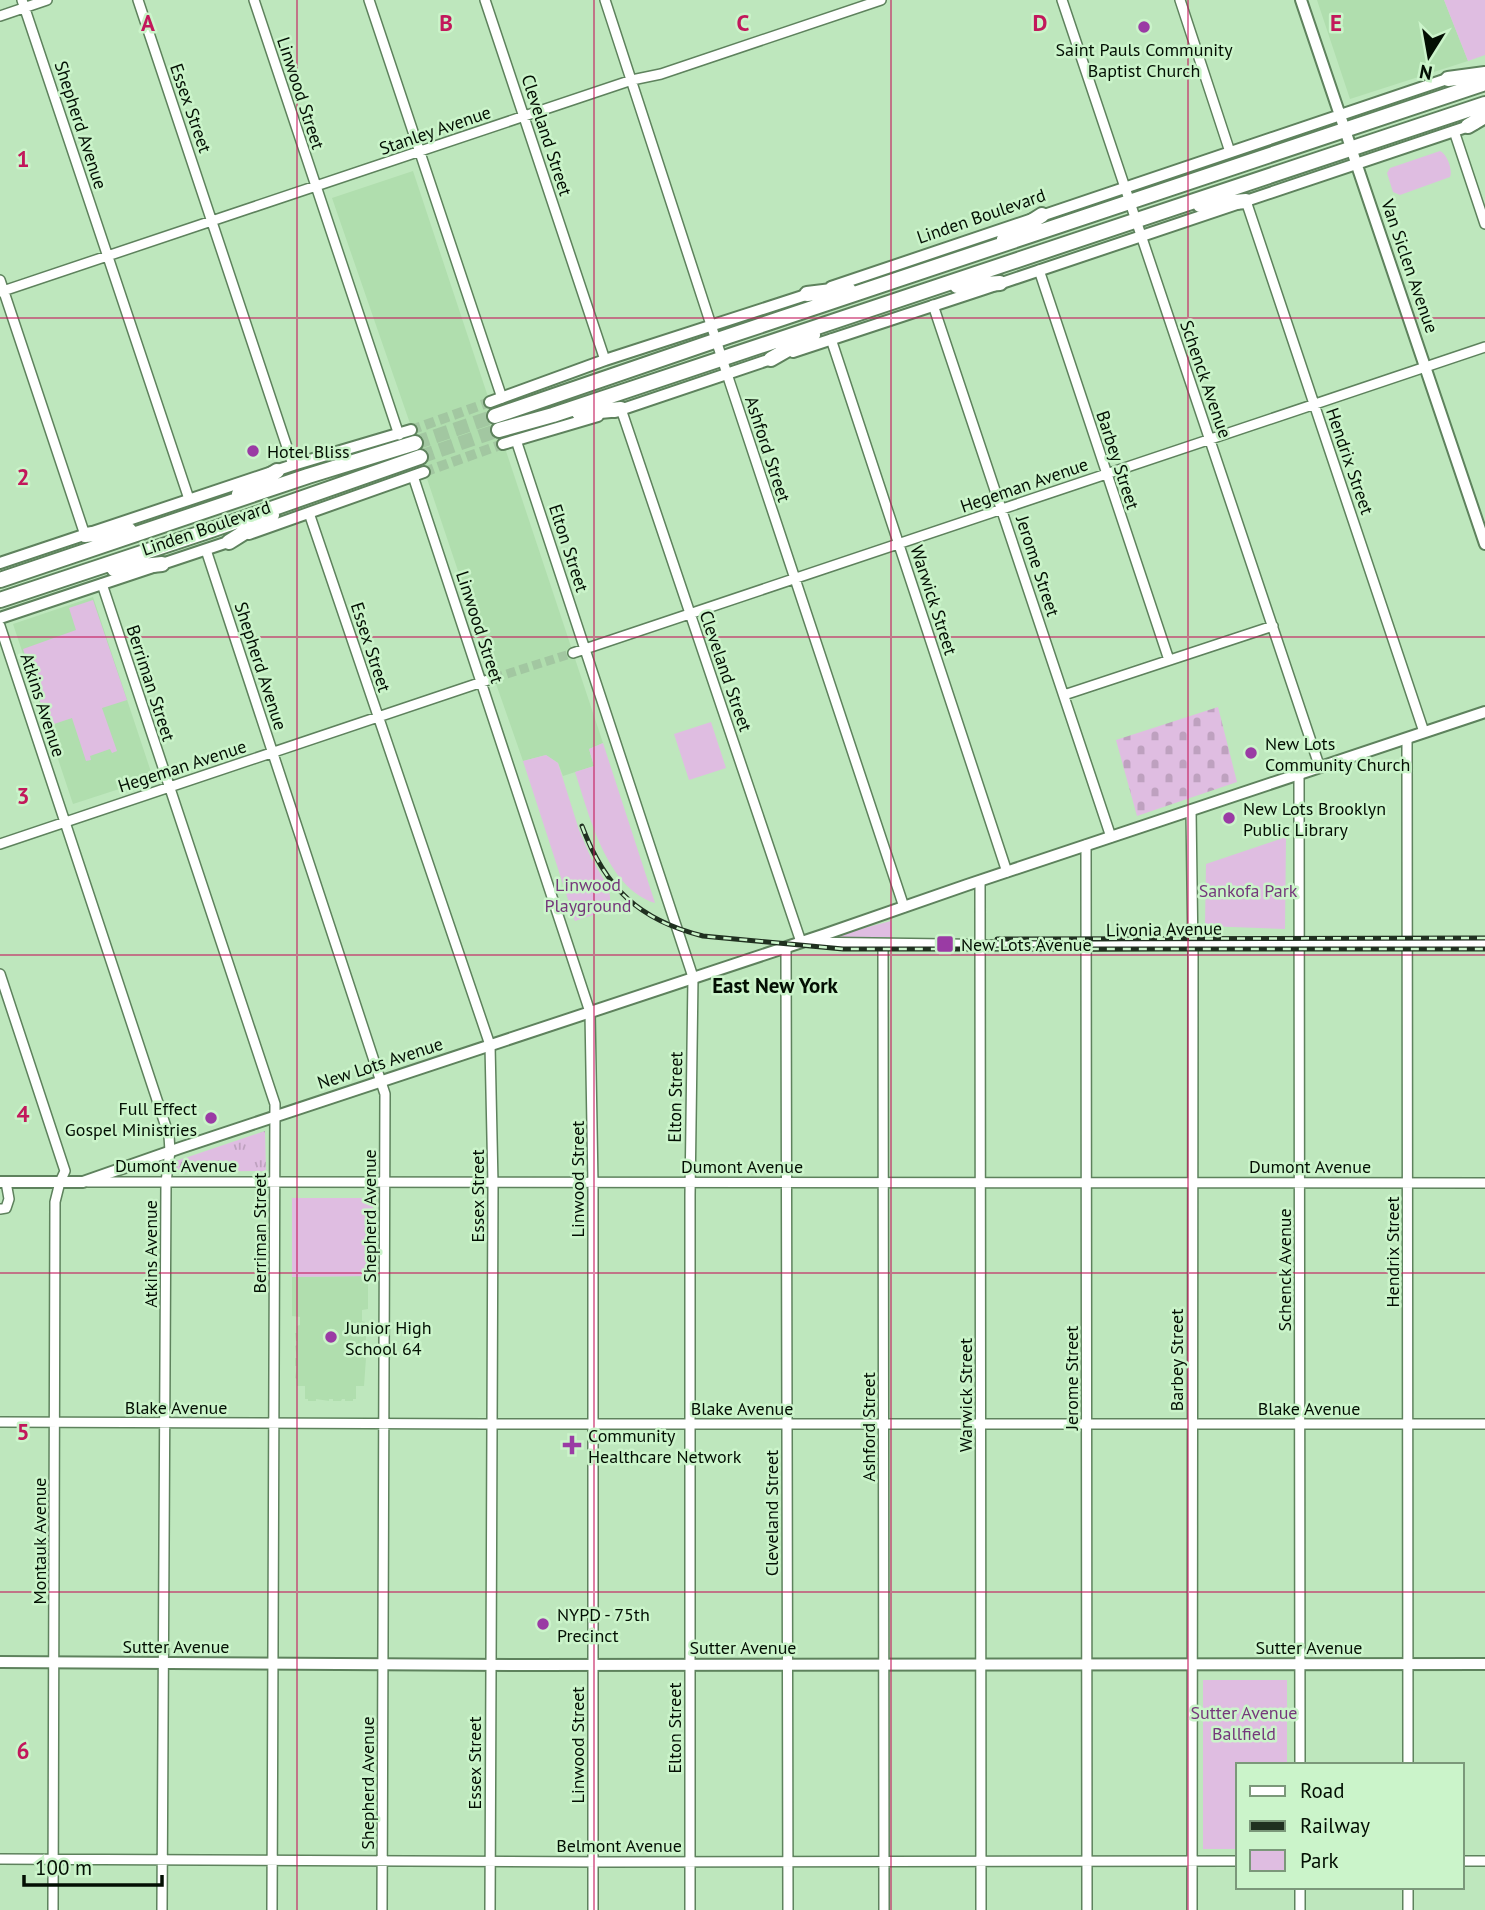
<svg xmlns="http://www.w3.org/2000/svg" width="1485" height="1910" font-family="'PT Sans',sans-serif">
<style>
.built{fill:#b0deae}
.grass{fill:url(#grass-tufts)}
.cemetery{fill:url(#cemetery-stones)}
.green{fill:#dfbde1}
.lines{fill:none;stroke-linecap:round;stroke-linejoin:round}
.minor-tunnel{stroke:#a2c7a1;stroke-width:9;stroke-dasharray:9 4.5;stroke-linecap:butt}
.tertiary-tunnel{stroke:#a2c7a1;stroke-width:10;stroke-dasharray:10 5;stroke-linecap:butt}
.trunk-tunnel{stroke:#a2c7a1;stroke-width:14;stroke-dasharray:14 7;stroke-linecap:butt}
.minor-casing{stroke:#5e825d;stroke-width:12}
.tertiary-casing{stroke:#5e825d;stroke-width:14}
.trunk-casing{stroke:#5e825d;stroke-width:18}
.minor{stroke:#fff;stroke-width:9}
.tertiary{stroke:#fff;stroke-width:10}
.trunk{stroke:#fff;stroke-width:14}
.rail-casing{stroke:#203020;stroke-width:5}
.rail{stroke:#cbf4ca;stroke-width:2.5;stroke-dasharray:8;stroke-linecap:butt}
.grid{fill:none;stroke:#c2185b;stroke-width:2;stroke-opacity:0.55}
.poi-dot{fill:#9a3ba4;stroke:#cbf4ca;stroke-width:2.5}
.labels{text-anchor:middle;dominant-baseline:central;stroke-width:5;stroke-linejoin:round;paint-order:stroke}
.poi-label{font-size:18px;fill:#030f03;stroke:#cbf4ca;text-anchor:start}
.street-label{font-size:18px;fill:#030f03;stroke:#cbf4ca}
.park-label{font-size:18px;fill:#75387b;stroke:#cbf4ca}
.quarter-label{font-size:21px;font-weight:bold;fill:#030f03;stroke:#cbf4ca}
.grid-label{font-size:23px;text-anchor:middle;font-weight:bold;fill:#c2185b;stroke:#cbf4ca;stroke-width:5;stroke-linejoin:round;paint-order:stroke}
</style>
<defs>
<pattern id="grass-tufts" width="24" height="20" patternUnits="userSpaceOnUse" patternTransform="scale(1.75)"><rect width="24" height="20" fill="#dfbde1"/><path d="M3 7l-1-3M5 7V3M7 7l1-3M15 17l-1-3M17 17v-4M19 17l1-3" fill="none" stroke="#bea1bf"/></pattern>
<pattern id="cemetery-stones" width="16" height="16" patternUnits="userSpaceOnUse" patternTransform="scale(1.75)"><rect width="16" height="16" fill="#dfbde1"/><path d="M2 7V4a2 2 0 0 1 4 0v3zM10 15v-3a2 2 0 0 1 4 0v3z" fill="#bea1bf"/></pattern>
</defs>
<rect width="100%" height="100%" fill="#bee7bd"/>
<!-- built -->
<path class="built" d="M1317,0H1444L1468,61L1350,99Z
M413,171L603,743L589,749L594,766L563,776L558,763L546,755L523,761L494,678L415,443L414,435L332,198Z
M93,597L153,778L73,804L13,624Z
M368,1276V1309L362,1310V1321L365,1322V1333H366V1341L364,1342L366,1354H364V1358H366L364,1386H356V1399H353V1401H345V1399H342L341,1401H333V1399H329V1401L316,1399V1401H308V1399H305V1386H297V1379L295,1378L297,1366H295V1358H297L295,1346L297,1345V1341H296L295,1333H297V1326L300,1325V1317L292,1316V1277Z"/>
<!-- grass -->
<path class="grass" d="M265,1131L266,1171L175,1172L176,1161Z"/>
<!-- cemetery -->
<path class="cemetery" d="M1218,707L1237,782L1137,816L1116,740Z"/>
<!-- green -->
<path class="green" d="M1444,0H1485V55L1468,61Z
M1440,151C1447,154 1453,170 1450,177L1400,195L1393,192L1387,173L1390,168Z
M93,600L127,700L102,708L117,751L112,753L110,749L90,756L91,760L86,761L72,718L48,726L23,649L76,630L69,608Z
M711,722L726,768L689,780L674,734Z
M603,743L655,903C606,888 589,814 575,772L594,766L589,749Z
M546,755L558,763L579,830L591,858L609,888L611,909L575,921L523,761Z
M1286,837L1285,929L1205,926L1206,864Z
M891,921L892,937H839L837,935Z
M292,1198H373L372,1276L292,1277Z
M1203,1680H1287V1765H1238V1849H1203Z"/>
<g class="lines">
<!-- minor-tunnel -->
<path class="minor-tunnel" d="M494,678L573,653"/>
<!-- tertiary-tunnel -->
<path class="tertiary-tunnel" d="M411,430L490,402
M424,472L503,444"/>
<!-- trunk-tunnel -->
<path class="trunk-tunnel" d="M415,443L495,416
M420,457L499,430"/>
<defs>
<path id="minor" d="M22,0L189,499
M138,0L293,465
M254,0L399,435
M369,0L502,398
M485,0L605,360
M605,0L730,383L904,907
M1062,0L1320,768
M1180,0L1230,152
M0,16L47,0
M1454,131L1485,224
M1246,201L1424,732
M1039,270L1169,660
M0,280L85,535
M0,292L632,80L661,74L881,0
M933,305L1111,837
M831,339L1007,872
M621,409L801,942L1087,946L1299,943L1485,944
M516,440L693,977L690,1195V1910
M413,476L590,1012L593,1184V1910
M309,513L490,1045L493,1184L490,1910
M206,550L385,1094L382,1910
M102,584L275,1104L272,1910
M0,626L169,1136L170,1151L166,1182L162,1910
M573,653L1485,347
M1064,695L1273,626
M1407,739L1408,1765
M1299,775L1300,1765
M1191,810L1193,955L1192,1910
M0,844L494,678
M1086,845L1087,1910
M980,881L981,1910
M883,944L884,1910
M786,947L788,1910
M0,974L65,1171L60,1182L55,1202L53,1910
M88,1182L1485,1183
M0,1209L6,1208L9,1199L6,1182
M0,1422L484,1424H1485
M0,1859L602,1862L1238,1861
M1462,1861H1485
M1300,1910V1887
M1408,1910V1887"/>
<path id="tertiary" d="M1301,0L1485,544
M831,287L1453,77
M793,352L984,289L1475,124
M490,402L605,360L812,293
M614,412L777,357
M503,444L598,416
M249,534L424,472
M0,563L293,465L411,430
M0,618L234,540
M0,1182H83L180,1148L826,934L967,885L1485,712
M0,1662L525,1665L1485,1664"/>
<path id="trunk" d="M1448,79L1485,74
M1468,126L1485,116
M1200,205L1246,201
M1004,239L1042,215
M957,286L1000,283
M807,294L848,289
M771,359L813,335
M579,413L621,409
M495,416L729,336L1485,83
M499,430L553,415L1485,104
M239,494L277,471
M85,535L129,530
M229,542L272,515
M114,569L162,564
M0,580L308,476L415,443
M0,600L211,530L420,457"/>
</defs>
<!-- minor casing -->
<use href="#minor" class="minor-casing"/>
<!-- tertiary casing -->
<use href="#tertiary" class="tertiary-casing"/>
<!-- trunk casing -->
<use href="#trunk" class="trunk-casing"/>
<!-- minor -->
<use href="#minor" class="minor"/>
<!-- tertiary -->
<use href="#tertiary" class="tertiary"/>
<!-- trunk -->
<use href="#trunk" class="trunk"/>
<defs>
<path id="rail" d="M582,826C605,888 639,920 703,936L843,949H1485
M997,939L1485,938"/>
</defs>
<!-- rail casing -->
<use href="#rail" class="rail-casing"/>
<!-- rail -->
<use href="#rail" class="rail"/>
</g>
<!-- grid -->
<path class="grid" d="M297,0V1910M594,0V1910M891,0V1910M1188,0V1910M0,318H1485M0,637H1485M0,955H1485M0,1273H1485M0,1592H1485"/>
<!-- markers -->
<g class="poi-dot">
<circle cx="1144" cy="27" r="7"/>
<circle cx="253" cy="451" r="7"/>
<circle cx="1251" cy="753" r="7"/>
<circle cx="1229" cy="818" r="7"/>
<rect x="936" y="935" width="18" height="18" rx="3.5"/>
<circle cx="211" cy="1118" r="7"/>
<circle cx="331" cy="1337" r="7"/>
<path d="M568.5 1434.5h7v7h7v7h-7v7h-7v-7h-7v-7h7z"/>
<circle cx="543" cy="1624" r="7"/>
</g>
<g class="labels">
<!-- poi labels -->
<g class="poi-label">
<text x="1144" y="49" text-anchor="middle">Saint Pauls Community<tspan x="1144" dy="21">Baptist Church</tspan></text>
<text x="267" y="451">Hotel Bliss</text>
<text x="1265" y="743">New Lots<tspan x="1265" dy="21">Community Church</tspan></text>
<text x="1243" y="808">New Lots Brooklyn<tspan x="1243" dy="21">Public Library</tspan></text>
<text x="961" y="944">New Lots Avenue</text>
<text x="197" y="1108" text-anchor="end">Full Effect<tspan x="197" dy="21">Gospel Ministries</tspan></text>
<text x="345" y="1327">Junior High<tspan x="345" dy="21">School 64</tspan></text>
<text x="588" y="1435">Community<tspan x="588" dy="21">Healthcare Network</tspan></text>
<text x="557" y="1614">NYPD - 75th<tspan x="557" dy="21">Precinct</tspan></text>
</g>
<!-- street labels -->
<g class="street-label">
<text transform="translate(301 93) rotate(72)">Linwood Street</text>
<text transform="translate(191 108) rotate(71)">Essex Street</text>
<text transform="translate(81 125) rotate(72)">Shepherd Avenue</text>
<text transform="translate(435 130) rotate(-19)">Stanley Avenue</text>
<text transform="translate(547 135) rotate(72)">Cleveland Street</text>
<text transform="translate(981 216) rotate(-19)">Linden Boulevard</text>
<text transform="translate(1410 266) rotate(71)">Van Siclen Avenue</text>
<text transform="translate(1206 379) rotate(71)">Schenck Avenue</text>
<text transform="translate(768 449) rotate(72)">Ashford Street</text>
<text transform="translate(1118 460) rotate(72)">Barbey Street</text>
<text transform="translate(1350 461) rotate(71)">Hendrix Street</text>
<text transform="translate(1024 485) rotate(-19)">Hegeman Avenue</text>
<text transform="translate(206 528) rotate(-19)">Linden Boulevard</text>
<text transform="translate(569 548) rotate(72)">Elton Street</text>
<text transform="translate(1038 566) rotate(72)">Jerome Street</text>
<text transform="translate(934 600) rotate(72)">Warwick Street</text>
<text transform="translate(480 627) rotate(72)">Linwood Street</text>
<text transform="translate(371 647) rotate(72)">Essex Street</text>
<text transform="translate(261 666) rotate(72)">Shepherd Avenue</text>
<text transform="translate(726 671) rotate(71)">Cleveland Street</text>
<text transform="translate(151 683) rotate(72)">Berriman Street</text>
<text transform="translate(43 705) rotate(72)">Atkins Avenue</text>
<text transform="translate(182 766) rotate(-18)">Hegeman Avenue</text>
<text transform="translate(1164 929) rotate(-1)">Livonia Avenue</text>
<text transform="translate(380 1063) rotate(-18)">New Lots Avenue</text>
<text transform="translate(675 1097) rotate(-89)">Elton Street</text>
<text x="176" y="1165">Dumont Avenue</text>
<text x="742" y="1166">Dumont Avenue</text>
<text x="1310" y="1166">Dumont Avenue</text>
<text transform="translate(577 1179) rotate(-90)">Linwood Street</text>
<text transform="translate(477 1196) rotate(-90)">Essex Street</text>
<text transform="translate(369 1216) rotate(-90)">Shepherd Avenue</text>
<text transform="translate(259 1233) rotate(-90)">Berriman Street</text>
<text transform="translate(1392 1252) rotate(-90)">Hendrix Street</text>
<text transform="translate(150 1254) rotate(-90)">Atkins Avenue</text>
<text transform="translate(1284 1270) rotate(-90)">Schenck Avenue</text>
<text transform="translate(1176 1360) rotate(-90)">Barbey Street</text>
<text transform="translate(1071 1378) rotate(-90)">Jerome Street</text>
<text transform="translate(965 1395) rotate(-90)">Warwick Street</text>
<text x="176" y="1407">Blake Avenue</text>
<text x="742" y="1408">Blake Avenue</text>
<text x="1309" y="1408">Blake Avenue</text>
<text transform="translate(868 1427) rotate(-90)">Ashford Street</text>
<text transform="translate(771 1513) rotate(-90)">Cleveland Street</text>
<text transform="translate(39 1541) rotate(-90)">Montauk Avenue</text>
<text x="176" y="1646">Sutter Avenue</text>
<text x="743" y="1647">Sutter Avenue</text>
<text x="1309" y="1647">Sutter Avenue</text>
<text transform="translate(674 1728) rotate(-90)">Elton Street</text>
<text transform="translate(577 1745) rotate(-90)">Linwood Street</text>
<text transform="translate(474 1763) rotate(-90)">Essex Street</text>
<text transform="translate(367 1783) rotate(-90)">Shepherd Avenue</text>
<text x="619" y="1845">Belmont Avenue</text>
</g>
<!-- park labels -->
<g class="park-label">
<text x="588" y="884">Linwood<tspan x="588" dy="21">Playground</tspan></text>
<text x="1248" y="890">Sankofa Park</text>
<text x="1244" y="1712">Sutter Avenue<tspan x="1244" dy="21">Ballfield</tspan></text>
</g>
<!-- quarter labels -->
<g class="quarter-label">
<text x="775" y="985">East New York</text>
</g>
</g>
<g class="grid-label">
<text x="148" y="31">A</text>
<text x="446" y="31">B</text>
<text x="743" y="31">C</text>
<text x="1040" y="31">D</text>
<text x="1336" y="31">E</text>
<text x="23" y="167">1</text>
<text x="23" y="485">2</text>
<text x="23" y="804">3</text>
<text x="23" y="1122">4</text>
<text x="23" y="1440">5</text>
<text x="23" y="1759">6</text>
</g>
<!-- legend -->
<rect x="1236" y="1763" width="228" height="126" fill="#cbf4ca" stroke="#7b987a" stroke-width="2"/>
<rect x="1250" y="1786" width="35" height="10" fill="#ffffff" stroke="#7b987a" stroke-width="2"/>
<text x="1300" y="1798" font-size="21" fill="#030f03">Road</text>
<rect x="1250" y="1821" width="35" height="10" fill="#203020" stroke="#7b987a" stroke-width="2"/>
<text x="1300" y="1833" font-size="21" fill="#030f03">Railway</text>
<rect x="1250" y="1850" width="35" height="21" fill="#dfbde1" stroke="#7b987a" stroke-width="2"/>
<text x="1300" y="1868" font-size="21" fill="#030f03">Park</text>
<!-- north arrow -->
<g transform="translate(1429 56) rotate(191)" stroke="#cbf4ca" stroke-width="5" paint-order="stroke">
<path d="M0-5L12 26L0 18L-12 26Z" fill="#030f03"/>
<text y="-10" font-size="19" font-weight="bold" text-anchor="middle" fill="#030f03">N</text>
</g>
<!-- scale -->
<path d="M24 1875v10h138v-10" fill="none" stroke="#030f03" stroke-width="3.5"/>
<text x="35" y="1875" font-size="21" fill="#030f03" stroke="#cbf4ca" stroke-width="5" paint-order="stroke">100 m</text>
</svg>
